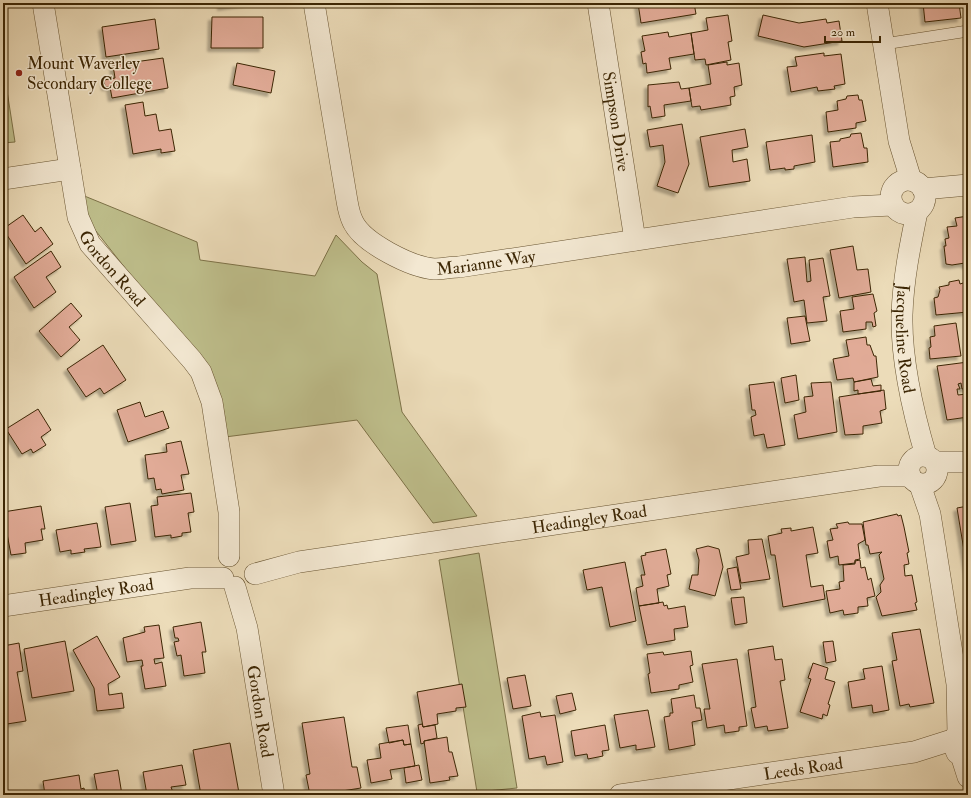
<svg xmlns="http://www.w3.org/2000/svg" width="971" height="798" font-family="'IM FELL Double Pica',serif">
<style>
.green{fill:#bebe8b;stroke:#7d7248}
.building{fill:#e1ab97;stroke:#3c2604;filter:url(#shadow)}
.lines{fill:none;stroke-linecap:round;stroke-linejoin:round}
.service-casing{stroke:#685431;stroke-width:12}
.minor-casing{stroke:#685431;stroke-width:22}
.service{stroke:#f3e8d2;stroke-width:11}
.minor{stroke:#f3e8d2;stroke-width:21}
.poi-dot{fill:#8f2418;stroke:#f3e8d2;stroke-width:1.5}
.labels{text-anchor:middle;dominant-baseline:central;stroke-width:3;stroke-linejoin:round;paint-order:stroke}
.poi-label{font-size:17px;fill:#3c2604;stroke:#f3e8d2;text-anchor:start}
.street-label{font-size:17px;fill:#3c2604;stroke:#f3e8d2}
</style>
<defs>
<filter id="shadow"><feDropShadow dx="-3.5" dy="3.5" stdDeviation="1" flood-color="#0004"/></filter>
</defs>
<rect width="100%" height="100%" fill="#ecdcb9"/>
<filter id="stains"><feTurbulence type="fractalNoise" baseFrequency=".005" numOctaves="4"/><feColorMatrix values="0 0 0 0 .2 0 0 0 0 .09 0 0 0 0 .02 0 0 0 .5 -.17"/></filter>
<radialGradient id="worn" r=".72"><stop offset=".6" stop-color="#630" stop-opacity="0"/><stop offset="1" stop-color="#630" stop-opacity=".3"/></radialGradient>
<!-- green -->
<path class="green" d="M3,65L15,142L3,143Z
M82,195L197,242L200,260L315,276L336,235L362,262L377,274L402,412L477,516L433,523L357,420L225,437L215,382L88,221Z
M479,553L517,788L477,792L439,560Z"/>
<!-- building -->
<path class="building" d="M221,3H247L221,7Z
M638,3H694L696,14L641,23Z
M923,3H959L961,18L925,22Z
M728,15L732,41L728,42L731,60L706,65L705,59L695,60L691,33L708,30L706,18Z
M763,15L799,23L826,19L827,23L839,21L842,41L804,47L758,36Z
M212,17H263V48H211Z
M155,19L159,49L106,57L102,27Z
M668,32L669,37L691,33L694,54L669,58L671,69L647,73L646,63L643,64L641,52L645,51L642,36Z
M824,53V56L841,54L845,84L834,86L835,89L818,91L817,87L791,92L787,67L797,66L795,57Z
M163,58L168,88L112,98L110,87H105L104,80L115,78L113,65Z
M727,62V65L739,63L742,85L734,87L735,96L730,97L731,105L701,110L700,106L692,107L689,88L711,84L708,65Z
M237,63L275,71L271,93L233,85Z
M679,82L681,89L689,88L691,101L664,105L665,116L652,118L650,106L648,107V85Z
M858,95L859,100H862L866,121L856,123V128L828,132L826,112L838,110L837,101L846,99L847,96Z
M143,102L145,116L156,114L159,131L171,129L175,151L161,153V149L133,154L125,105Z
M682,124L689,164L678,193L657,186L665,162L663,145L650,147L647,130Z
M745,129L748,147L732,150L733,162L747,159L750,181L709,187L700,137Z
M861,133L864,148H867L868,162L833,167L830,142L840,141V139L850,137L851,134Z
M812,135L815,162L794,166V169L785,170V168L770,170L766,142Z
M23,215L35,232L41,227L53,244L26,264L3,229Z
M968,216V265H965V263L952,265L946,264L944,246H946L945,239L949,238L947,227L957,226L955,218Z
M853,246L857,270L868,269L871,292L839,298L830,250Z
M51,251L61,267L46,277L56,292L34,308L14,277Z
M805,257L807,282L811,281L809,260L823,258L830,296L823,297L827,321L807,323L804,300L794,302L787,259Z
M959,280L960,284L966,282L968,285V312L936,315L934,298L938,297L940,290L939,287L949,285V282Z
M873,294L877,311L874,313L876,326L873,327L872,322H866V329L843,332L840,311L854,309L852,297Z
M71,303L82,316L69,327L80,340L61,357L39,331Z
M805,316L810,341L791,344L787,318Z
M956,323L961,356L930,359L929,348L931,347L930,337L935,336L934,326Z
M866,337L867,345H870L874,356H876L878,377L854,382L853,378L837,380L833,359L849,356L846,340Z
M103,345L126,380L104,394L100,388L86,397L67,369Z
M968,362V388L962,389L961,383L958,384L960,389H957L958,395L967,394L968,417L947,420L937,366Z
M796,375L799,400L785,403L781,378Z
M871,379L873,386L881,385V391L858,394V390L854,391V382Z
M774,382L785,445L767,448L764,434L754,436L751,417L756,415L755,410H752L749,385Z
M831,382L837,432L798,439L794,415L806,412L804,397L813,396L811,383Z
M884,390L886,409L880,411L882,423L863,426V434L845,435L839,397Z
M140,402L145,417L163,411L169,428L128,442L117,410Z
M38,409L51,430L41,437L46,445L33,453L31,449L22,454L6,429Z
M181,441L189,474L181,475L184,490L162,494L161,489L156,490L154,478L148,479L145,455L167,452L166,444Z
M191,493L194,512L188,513L191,532L182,533V536L171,538V535L155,537L151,506L158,505L157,497Z
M130,503L136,541L111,545L105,507Z
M41,506L45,529H41L43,540L25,543L26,553L11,555L3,512Z
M968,506V575L957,508Z
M897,514L898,516L901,515L904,527L909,552L907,553L909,564L904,565L905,576L912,575L917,602L915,603L917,610L882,616L876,597L881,592L880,585L884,579L879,555L882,552L870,554L868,545H866L863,522Z
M848,522L849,524H862L865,540L858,544L860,559L855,560V563L839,565L838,556L830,558L827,541L833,540L830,529L838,528L836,524Z
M97,523L101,547L84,549L85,552L71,554V550L60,552L56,530Z
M813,527L818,553L806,555L811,587L823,585L825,599L783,607L775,555H771L768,536L782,533L781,529L791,528V531Z
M762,539L770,579L741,583L736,557L749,554L748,540Z
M3,546L7,563L3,564Z
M708,546L719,549L723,567L715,596L689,589L692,575H698L699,560L696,549Z
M666,549L671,574L667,575L669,586L657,589L659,603L639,606L636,588L643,586L641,575H645L641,556L646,555L645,553Z
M860,560L861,568L865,567L868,580L871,578L875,596L867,598L868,606L858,607V613L844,615L843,610L830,613L826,591L840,589L839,582L844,581L843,565L855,564V561Z
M625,562L636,621L610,627L602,587L587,590L583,570Z
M737,567L741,589L731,590L727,569Z
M744,597L747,623L735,625L731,598Z
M663,602L664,606L667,605L668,609L685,606L688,627L674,629L675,640L647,645L639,606Z
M201,622L206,652H202L205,673L184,676L181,655L177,656L174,642L179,641L178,638H175L173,627Z
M159,625L164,658L154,659L155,664L162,662L166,686L145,689L141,666H143L142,660L127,662L123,638L145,632L144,627Z
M920,629L934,703L910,707L909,704L900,706L892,661L897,660L892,633Z
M97,636L120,677L108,684L109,695L122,693L124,708L97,711L94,688L73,650Z
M65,641L74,691L32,698L24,649Z
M833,641L836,661L826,663L823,642Z
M19,643L23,671L17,672L26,721L7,724L5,715H3V646Z
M773,646L775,660L782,659L785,680L780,681L788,728L768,731L767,726L755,728L751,708L756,707L748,650Z
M691,651L693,665L690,666L693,682L679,685V689L651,693L648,674L650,673L647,654L663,652L664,655Z
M737,659L747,726L739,727V731L725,733L724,725L707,728L704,709H710L702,664Z
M813,663L828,668L825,679L835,682L828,704L830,705L827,716L823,714L822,719L800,712L811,679L808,678Z
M882,666L889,710L873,713L872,705L852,708L848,682L865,679L863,669Z
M525,675L531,706L513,709L507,678Z
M462,684L466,707L456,708V711L437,714L438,724L423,727L417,692Z
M572,693L576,710L560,714L556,696Z
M694,695L696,708H700L702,720L692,722L695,745L669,750L664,717L670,716V713H673L671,699Z
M648,710L655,747L636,750V745L620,748L614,715Z
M540,712L541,717L555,715L563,762L547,765L545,756L529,759L522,716Z
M344,717L352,767H357L361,788L342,791L343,795H326V793L310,795L306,775L310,774L302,723Z
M422,724L423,727L435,725L437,738L424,741V743L421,744L418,725Z
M408,725L411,744L404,745L403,740L389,743L386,728Z
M605,725L609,750L602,751L603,756L588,759L587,754L575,756L571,731Z
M447,737L449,752H452L458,776L449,777L450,780L430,783L424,741Z
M403,740L404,745L411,744L415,766L390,770L392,779L371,783L367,760L381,758L379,744Z
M230,743L239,793L201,795L193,750Z
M182,765L186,785L171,787L174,795H147L143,772Z
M419,765L422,780L406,783L404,768Z
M118,770L122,795L140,792V795H98L94,774Z
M79,775L81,789L84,788L85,795H45L43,781Z
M921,791L922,795H903V794Z"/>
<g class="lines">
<defs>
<path id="service" d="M884,44L968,31"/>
<g id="minor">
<path id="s1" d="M43,3L78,217L90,244L192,360L201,372L212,402L229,512V556"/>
<path id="s2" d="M314,3L347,201C348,207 350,216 353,222C363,243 411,267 434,269C442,269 451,267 459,267L853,207L892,205"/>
<path id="s3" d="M598,3L635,240"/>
<path d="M877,3L899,141L911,180"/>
<path d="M3,179L70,169"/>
<circle cx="908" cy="197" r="17"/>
<path d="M923,189L968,185"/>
<path id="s4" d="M917,212C910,246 903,280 902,315C901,361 913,412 926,456"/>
<circle cx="923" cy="470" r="14"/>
<path d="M935,462H968"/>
<path d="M920,485L930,514L957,684L958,734"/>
<path id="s5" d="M255,574L299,562L879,476H910"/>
<path id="s6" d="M235,587L247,628L274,795"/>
<path id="s7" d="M3,606L190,578H223"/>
<path d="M963,732L956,736L954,746L957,753L968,756"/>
<path d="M961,755L968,777"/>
<path id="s8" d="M620,795L914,752L955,739"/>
</g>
</defs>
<!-- service casing -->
<use href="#service" class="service-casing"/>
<!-- minor casing -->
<use href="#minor" class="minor-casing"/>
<!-- service -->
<use href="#service" class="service"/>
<!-- minor -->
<use href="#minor" class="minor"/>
</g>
<!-- markers -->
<circle class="poi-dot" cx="19" cy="73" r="4"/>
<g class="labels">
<!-- poi labels -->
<g class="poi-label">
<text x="27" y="63">Mount Waverley<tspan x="27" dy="20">Secondary College</tspan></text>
</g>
<!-- street labels -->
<g class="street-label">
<text stroke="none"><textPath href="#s3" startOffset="120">Simpson Drive</textPath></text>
<text stroke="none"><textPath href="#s2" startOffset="371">Marianne Way</textPath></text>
<text stroke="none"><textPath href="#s1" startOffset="279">Gordon Road</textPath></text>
<text stroke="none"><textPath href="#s4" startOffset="128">Jacqueline Road</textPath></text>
<text stroke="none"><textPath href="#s5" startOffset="339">Headingley Road</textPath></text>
<text stroke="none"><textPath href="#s7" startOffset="94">Headingley Road</textPath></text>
<text stroke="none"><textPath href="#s6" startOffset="127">Gordon Road</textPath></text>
<text stroke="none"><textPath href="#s8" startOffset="185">Leeds Road</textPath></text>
</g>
</g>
<!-- margin -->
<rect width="971" height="798" fill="none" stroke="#ecdcb9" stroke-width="16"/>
<rect x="4" y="4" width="963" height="790" fill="none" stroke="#3c2604" stroke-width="2"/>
<rect x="8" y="8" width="955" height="782" fill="none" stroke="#3c2604"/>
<!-- scale -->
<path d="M825 36v6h55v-6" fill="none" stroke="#3c2604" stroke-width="2"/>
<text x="831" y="36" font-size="12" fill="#3c2604" stroke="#f3e8d2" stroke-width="3" paint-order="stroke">20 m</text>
<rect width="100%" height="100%" filter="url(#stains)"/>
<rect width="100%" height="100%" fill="url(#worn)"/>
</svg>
